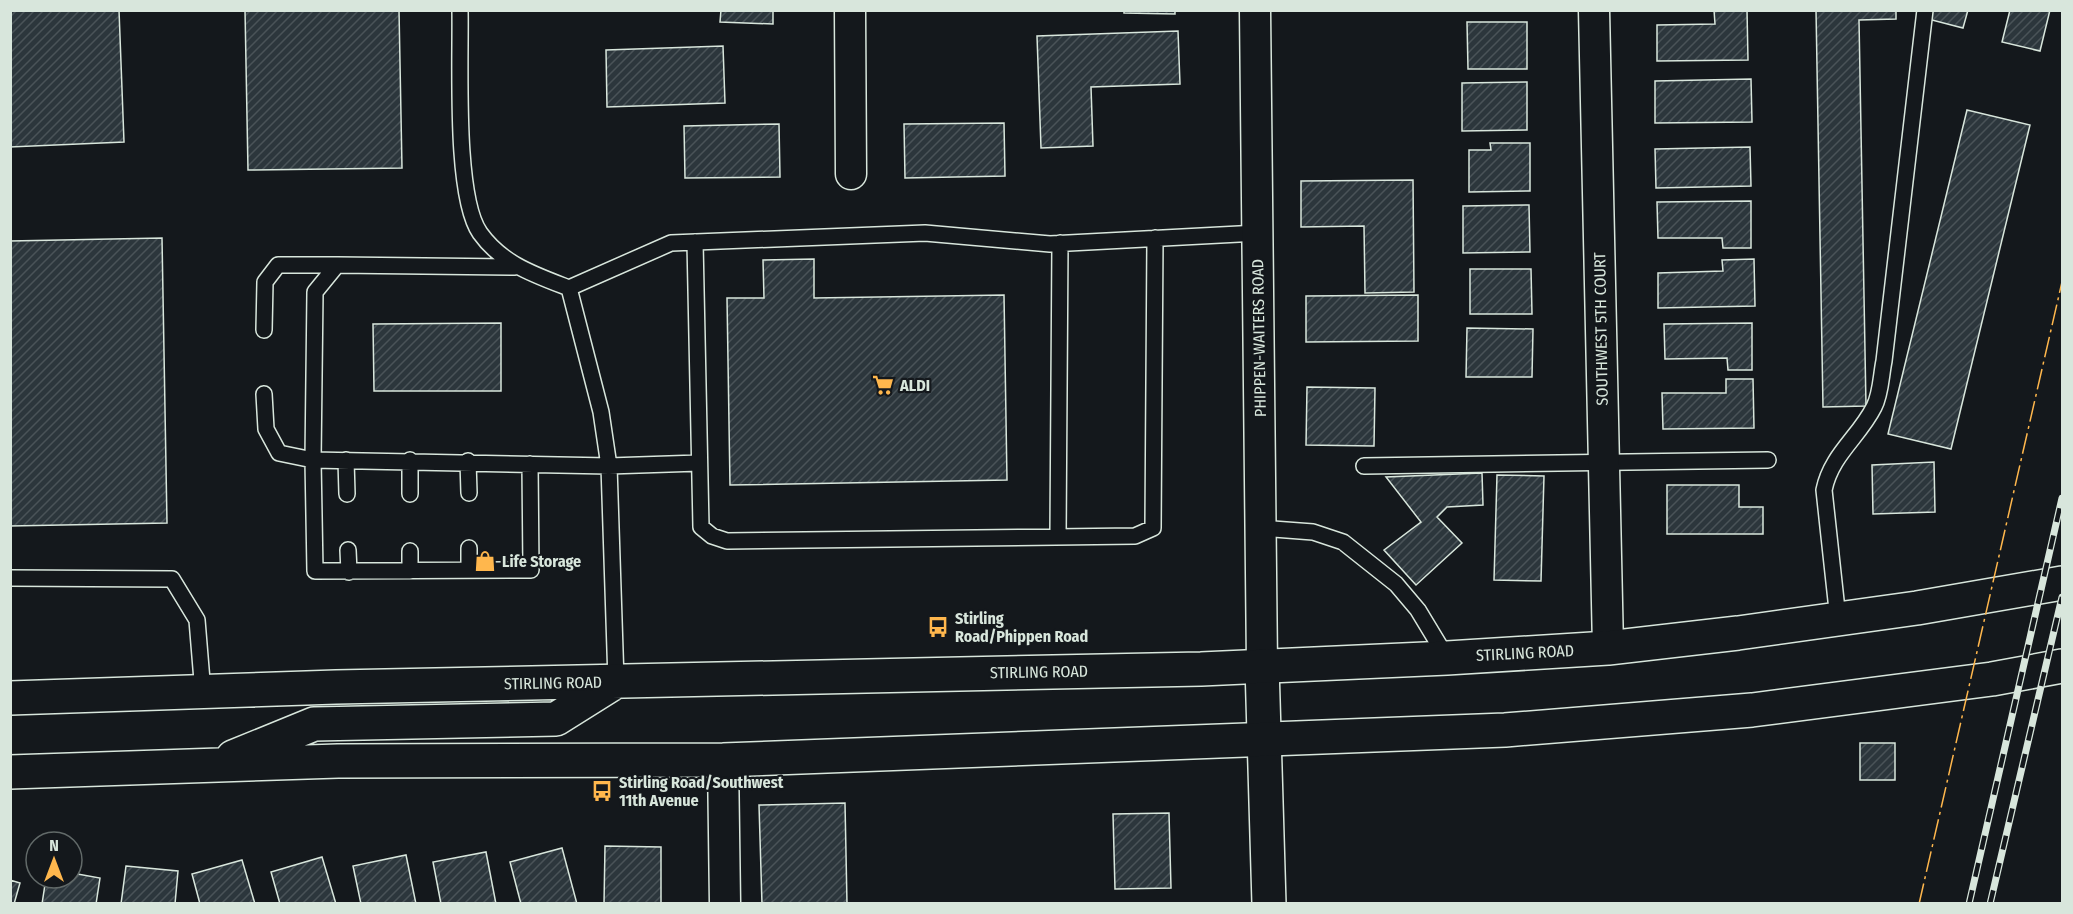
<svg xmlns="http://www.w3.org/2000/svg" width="2073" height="914" font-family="'Fira Sans Condensed',sans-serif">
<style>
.building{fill:url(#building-hatch);stroke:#d8e6dc;stroke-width:1.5}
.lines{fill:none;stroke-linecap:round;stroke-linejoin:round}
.lane-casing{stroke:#d8e6dc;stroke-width:18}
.street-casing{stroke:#d8e6dc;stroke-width:33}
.secondary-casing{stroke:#d8e6dc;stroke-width:36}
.primary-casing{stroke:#d8e6dc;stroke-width:36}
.lane{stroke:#14181c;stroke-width:15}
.street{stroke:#14181c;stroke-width:30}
.secondary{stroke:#14181c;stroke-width:33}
.primary{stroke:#14181c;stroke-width:33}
.rail-casing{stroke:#d8e6dc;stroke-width:7}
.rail{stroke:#14181c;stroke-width:4.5;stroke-dasharray:14;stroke-linecap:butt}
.power{stroke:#ffb74d;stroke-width:1.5;stroke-dasharray:21 4.5 3 4.5;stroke-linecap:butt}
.labels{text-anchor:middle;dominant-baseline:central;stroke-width:4.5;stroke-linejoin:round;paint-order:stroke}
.street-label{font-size:16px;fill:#d8e6dc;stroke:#14181c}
.poi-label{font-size:16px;font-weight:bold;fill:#d8e6dc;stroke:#14181c;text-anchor:start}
</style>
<defs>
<pattern id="building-hatch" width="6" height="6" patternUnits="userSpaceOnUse" patternTransform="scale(1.5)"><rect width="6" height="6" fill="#2c363c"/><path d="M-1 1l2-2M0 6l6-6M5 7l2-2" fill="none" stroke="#4a5358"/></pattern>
</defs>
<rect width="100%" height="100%" fill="#14181c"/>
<!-- building -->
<path class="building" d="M10,10H119L124,142L10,147Z
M245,10H399L402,168L248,170Z
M721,10H773V24L720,22Z
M1124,10H1175V14L1124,13Z
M1714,10H1747L1748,60L1657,61V25L1715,24Z
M1816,10H1896V19L1859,20L1866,406L1823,407Z
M1930,10H1968L1963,28L1928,19Z
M2010,10H2050L2040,51L2002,42Z
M1467,22H1527V69H1468Z
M1178,31L1180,84L1091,87L1093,146L1041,148L1037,36Z
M723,46L725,103L607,107L606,50Z
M1751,79L1752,122L1655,123V81Z
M1527,82V130L1462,131V83Z
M1967,110L2030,125L1951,449L1888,434Z
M1004,123L1005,176L905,178L904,124Z
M779,124L780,177L685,178L684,126Z
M1490,143H1530V191L1469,192V150H1491Z
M1750,147L1751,186L1656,188L1655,149Z
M1413,180L1414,292L1365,293L1364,226L1301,227V181Z
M1751,201V248H1723L1722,238H1658L1657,202Z
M1529,205L1530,252L1463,253V206Z
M162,238L167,523L10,526V241Z
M814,259V298L1004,295L1007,480L730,485L727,298H764L763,260Z
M1754,259L1755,306L1658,308V273L1723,271L1722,260Z
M1470,269H1531L1532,314H1470Z
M1418,295V341L1306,342V296Z
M501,323V391H374L373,324Z
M1752,323V370H1728L1727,358L1665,359L1664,324Z
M1467,328L1533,329L1532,377H1466Z
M1726,379H1753L1754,428L1663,429L1662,393H1726Z
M1307,387L1375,388L1374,446L1306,445Z
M1934,462L1935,512L1873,514L1872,465Z
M1482,473L1483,505L1447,507L1437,517L1462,543L1416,585L1384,550L1421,522L1386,477Z
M1497,475L1544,476L1541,581L1494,580Z
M1667,485H1739V507H1763V534H1667Z
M1860,743H1895V780H1860Z
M845,803L847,904H762L759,805Z
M1169,813L1171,888L1115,889L1113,814Z
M605,846L661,847V904H604Z
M562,848L577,904H521L510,862Z
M486,852L496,904H441L433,862Z
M406,855L416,904H361L353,866Z
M322,857L336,904H280L271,872Z
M242,860L255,904H200L192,874Z
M126,866L178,871L175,904H121Z
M72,873L100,878L96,904H42L46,878H72Z
M10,880L20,883L14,904H10Z"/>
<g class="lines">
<defs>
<path id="lane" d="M460,10C461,60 454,196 480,233C502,264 535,275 569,288
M695,242L701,527L712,536L727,541L1135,536L1153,528L1155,238
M515,267L337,265L315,292L313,460L609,466L699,463
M264,330L265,282L278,265H337
M264,394L266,429L279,453L313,460L315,571L531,570L530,464
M346,460L347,494
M410,460V494
M468,461L469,493
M1364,466L1768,460
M1261,528L1313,532L1343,542L1396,584L1418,610L1447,658
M1058,537L1060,243
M469,548V570
M348,550L349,572
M410,551V571
M10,578L172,579L197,620L203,693
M1838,619L1824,490C1831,455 1859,437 1874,407C1881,394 1881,375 1884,361L1925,10
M616,681L609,466L601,412L569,288L671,243L925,233L1050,244L1258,233"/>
<path id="street" d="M850,10L851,174
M1255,10L1262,666
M1594,10L1608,648
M723,760L725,904"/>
<path id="secondary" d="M1262,666L1269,904"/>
<path id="primary" d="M10,698L336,687L1201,669L1447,658L1608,648L1738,633L1917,608L2062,583
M233,757L314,724L556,719L615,682
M10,772L338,761L723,760L1505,730L1752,710L1992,679L2062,666"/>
</defs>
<!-- lane casing -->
<use href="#lane" class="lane-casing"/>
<!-- street casing -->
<use href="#street" class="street-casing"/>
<!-- secondary casing -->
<use href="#secondary" class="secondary-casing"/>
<!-- primary casing -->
<use href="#primary" class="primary-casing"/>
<!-- lane -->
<use href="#lane" class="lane"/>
<!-- street -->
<use href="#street" class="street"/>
<!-- secondary -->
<use href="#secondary" class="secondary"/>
<!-- primary -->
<use href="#primary" class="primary"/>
<defs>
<path id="rail" d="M1969,904L2062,498
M1990,904L2062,597"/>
</defs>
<!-- rail casing -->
<use href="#rail" class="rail-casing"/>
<!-- rail -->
<use href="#rail" class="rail"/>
<!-- power -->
<path class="power" d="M1919,904L2062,282"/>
</g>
<!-- icons -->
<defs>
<symbol id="supermarket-bare" viewBox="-9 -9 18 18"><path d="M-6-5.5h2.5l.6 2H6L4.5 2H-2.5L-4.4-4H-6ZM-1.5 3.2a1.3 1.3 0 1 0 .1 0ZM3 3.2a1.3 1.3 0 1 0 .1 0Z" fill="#ffb74d" stroke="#14181c" stroke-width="2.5" paint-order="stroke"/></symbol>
<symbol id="shop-bare" viewBox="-9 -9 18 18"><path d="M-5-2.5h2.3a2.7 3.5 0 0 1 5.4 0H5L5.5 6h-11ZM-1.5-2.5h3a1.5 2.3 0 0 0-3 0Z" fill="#ffb74d" stroke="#14181c" stroke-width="2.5" paint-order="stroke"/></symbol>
<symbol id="bus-bare" viewBox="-9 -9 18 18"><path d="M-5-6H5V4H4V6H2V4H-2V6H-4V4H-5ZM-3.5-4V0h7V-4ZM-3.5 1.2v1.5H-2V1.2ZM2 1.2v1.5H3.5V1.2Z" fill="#ffb74d" stroke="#14181c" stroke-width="2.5" paint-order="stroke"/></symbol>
</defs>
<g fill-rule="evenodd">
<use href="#supermarket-bare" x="868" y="370" width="30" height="30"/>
<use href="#shop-bare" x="470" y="546" width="30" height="30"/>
<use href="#bus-bare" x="923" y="612" width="30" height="30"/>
<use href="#bus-bare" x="587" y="776" width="30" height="30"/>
</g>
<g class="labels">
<!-- street labels -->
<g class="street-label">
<text transform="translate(1601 329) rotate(-91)">SOUTHWEST 5TH COURT</text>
<text transform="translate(1259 338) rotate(-91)">PHIPPEN-WAITERS ROAD</text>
<text transform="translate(1525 653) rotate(-3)">STIRLING ROAD</text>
<text transform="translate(1039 672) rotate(-1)">STIRLING ROAD</text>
<text transform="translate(553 683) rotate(-1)">STIRLING ROAD</text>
</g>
<!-- poi labels -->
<g class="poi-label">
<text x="900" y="385">ALDI</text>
<text x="502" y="561">Life Storage</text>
<text x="955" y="618">Stirling<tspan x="955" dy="18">Road/Phippen Road</tspan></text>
<text x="619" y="782">Stirling Road/Southwest<tspan x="619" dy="18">11th Avenue</tspan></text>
</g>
</g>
<!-- border -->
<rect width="2073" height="914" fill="none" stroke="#d8e6dc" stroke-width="24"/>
<!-- north arrow -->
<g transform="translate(54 860)"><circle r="28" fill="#14181c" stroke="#626a69" stroke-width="1.5"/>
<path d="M0-4.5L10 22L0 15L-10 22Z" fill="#ffb74d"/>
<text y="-9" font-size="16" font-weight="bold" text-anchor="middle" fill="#d8e6dc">N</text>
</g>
</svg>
